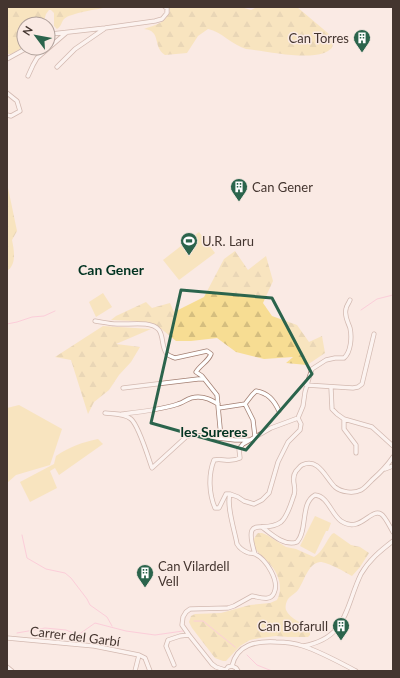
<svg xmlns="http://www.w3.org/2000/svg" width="400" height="678" font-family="Lato,sans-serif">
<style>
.forest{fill:url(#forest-firs)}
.green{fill:#f7dd93}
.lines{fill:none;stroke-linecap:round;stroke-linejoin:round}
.stream{stroke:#fdaccc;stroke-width:1}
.minor-casing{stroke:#a37f72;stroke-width:5}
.minor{stroke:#fff;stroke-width:3.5}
.marked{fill:none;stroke:#2b644c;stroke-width:3;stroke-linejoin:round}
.labels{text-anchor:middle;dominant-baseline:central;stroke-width:3;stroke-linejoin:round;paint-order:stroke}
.poi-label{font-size:13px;fill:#44352f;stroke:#faeae4;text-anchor:start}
.street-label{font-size:13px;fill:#44352f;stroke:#faeae4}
.neighbourhood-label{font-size:14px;font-weight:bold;fill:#013321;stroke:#faeae4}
</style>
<defs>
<pattern id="forest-firs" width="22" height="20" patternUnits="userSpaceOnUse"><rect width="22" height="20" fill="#f7dd93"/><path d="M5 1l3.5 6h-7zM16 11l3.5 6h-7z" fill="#d5be7f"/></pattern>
</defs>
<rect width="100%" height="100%" fill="#faeae4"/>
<!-- forest -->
<path class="forest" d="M9,7H109C99,9 70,13 64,19C61,22 62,26 57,29L54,26V13L51,10H49L46,14L43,24H24V47L11,54H7V8Z
M168,7H241L251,10L257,7H297L329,34C332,39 334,42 332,48C329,50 327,52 324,53C303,60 268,51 246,49C232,45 222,32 208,29L198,36L187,53L165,55C152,46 162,31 144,29C155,25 166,23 170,11Z
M7,183L17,231L12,240C14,250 17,264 7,271Z
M235,251L248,270L266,256L273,281L263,303L272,316L297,325L309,342L322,336L325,353L307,365L286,363L293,357L264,359L236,352L217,338L191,341H176L159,327L134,321L111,320L116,316L146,302L152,308L170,303L174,312L204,297L224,259Z
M103,326L151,329L116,344L140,347L131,362L119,375L109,390L94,402L88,414L71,360L55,357Z
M258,533H262L267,535L286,547L296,549L314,557C323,552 326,541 332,534L334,533L351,545L360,547L369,553L360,567L352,576C345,572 328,562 320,562C308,563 304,582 298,590C295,594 289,596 287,601C286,603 285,607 286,610C290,619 303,623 310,629V635L308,637H288L276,636L260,638L250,640L240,646L226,661H223L215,658L192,628L189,622L191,616L195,614L221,613L250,605L270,603L277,600C284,587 278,572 268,562C260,553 246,546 258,533Z"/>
<!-- green -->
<path class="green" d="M199,232L215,253L179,280L163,260Z
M103,293L112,307L96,317L89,302Z
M19,405L62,429L50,465L16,475L7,483V408Z
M98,439L103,444L59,475L55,468L50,471L57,488L30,502L20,482L54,464L56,456C69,447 83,442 98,439Z
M315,516L331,523L328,531H326L315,554L300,546Z"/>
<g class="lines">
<!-- stream -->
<path class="stream" d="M361,310L377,299L393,295
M7,324L17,322L32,317L44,316L55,311
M22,535L27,558L46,569L65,573L71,578L87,599L90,605L107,617L112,626
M194,621H203L235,647
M17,633L45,628L66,630L78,635L95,623L126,631L155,635L183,631
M247,655L257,665L272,671"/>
<defs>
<path id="minor" d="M48,36L51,34L105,28L155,21L162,19L167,13V8L165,7
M7,59L27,48
M57,67L75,49L104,29
M28,76L33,65L37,58L66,33
M7,93L17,101L20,111L11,116L7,115
M95,321C102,322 110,324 117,324C128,325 151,320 159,330C164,337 161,347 167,354C169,356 173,357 175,358L207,351L211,354C208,362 200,365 196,372L202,376L217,395L221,438
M306,385L353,388L358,387L362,384L374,334
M123,388L198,379H204
M331,388L332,409L337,414L344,419L372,427L393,446
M245,404L253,420L255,437
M219,408L245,404L252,395L256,391C268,393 274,400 279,411
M105,413C113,414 124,413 131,419C139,426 148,457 152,468L186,437L192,435L235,440H250
M122,414C140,412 160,410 178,404C186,402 187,397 198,397C206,397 211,400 218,404
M344,419V429L356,445V453
M385,469L393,466
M230,494H226L219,508H215C209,494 208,475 214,460C223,458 230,463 240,458L239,449L243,444L271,428L298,418
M262,527C271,534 285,547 297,542C308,530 300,503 315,495C328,496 331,514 341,521C360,534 370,508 381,514C385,516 390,527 393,532
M255,554C242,512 264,535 281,522C288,516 291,503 294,495C297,486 290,480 296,471C298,469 300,466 302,465C319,457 326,479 335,487C341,492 353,494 361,490C365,488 369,483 372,480C380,473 387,466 393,457
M7,638L94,646L139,655
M303,646C348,638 345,607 361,574C369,560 380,551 393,541
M174,665L166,646L168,640L180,636L189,635
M232,666C237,644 256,641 276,642C285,642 294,643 303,646C321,652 339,662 356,671
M7,667L12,671
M225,670L216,667L212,664L189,635L182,625L183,617L186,612L190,609L228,608L234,606L252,596C259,597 270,602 274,593C280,581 266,559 255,554C253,553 251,553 249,553C243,551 240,549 237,544C235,532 226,505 230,494L238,497L244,501L254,504L262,500L269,493L278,462L288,442L300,430L301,424L298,418L303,406L305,392L309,378L312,369L326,360L335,358H344C351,352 352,337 350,328C348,322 344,316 346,309C346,306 349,303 350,300
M135,671L139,655L145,658L150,671
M225,671L228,667L232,666L236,668L238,671"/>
</defs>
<!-- minor casing -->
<use href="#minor" class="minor-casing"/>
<!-- minor -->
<use href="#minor" class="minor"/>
</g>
<!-- marked area -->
<path d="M0 0H400V678H0ZM181,290L272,298L312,374L246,450L151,423Z" fill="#faeae4" fill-opacity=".55" fill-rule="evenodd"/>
<path class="marked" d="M181,290L272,298L312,374L246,450L151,423Z"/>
<!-- icons -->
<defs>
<symbol id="building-pin" viewBox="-11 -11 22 30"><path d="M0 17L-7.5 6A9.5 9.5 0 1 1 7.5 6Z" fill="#2b644c" stroke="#faeae4"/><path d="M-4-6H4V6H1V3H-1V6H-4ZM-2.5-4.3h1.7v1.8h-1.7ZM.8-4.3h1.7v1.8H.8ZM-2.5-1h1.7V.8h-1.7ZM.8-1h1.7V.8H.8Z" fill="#fff"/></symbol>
<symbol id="stadium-pin" viewBox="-11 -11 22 30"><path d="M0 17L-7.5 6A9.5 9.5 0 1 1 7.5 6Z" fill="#2b644c" stroke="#faeae4"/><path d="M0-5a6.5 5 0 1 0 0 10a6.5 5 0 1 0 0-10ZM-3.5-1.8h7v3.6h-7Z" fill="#fff"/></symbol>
</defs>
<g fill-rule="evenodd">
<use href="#building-pin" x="352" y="28" width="20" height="27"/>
<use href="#building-pin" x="229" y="177" width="20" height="27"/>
<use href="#stadium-pin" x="179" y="231" width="20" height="27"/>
<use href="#building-pin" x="135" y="563" width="20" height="27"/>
<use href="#building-pin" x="331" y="616" width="20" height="27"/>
</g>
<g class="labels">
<!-- poi labels -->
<g class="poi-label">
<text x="349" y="38" text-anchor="end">Can Torres</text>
<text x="252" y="187">Can Gener</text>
<text x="202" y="241">U.R. Laru</text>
<text x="158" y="566">Can Vilardell<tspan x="158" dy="15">Vell</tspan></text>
<text x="328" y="626" text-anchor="end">Can Bofarull</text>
</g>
<!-- street labels -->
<g class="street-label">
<text transform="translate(75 636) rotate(7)">Carrer del Garbí</text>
</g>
<!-- neighbourhood labels -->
<g class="neighbourhood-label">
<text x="111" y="269">Can Gener</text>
<text x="214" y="431">les Sureres</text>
</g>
</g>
<!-- border -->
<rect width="400" height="678" fill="none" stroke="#44352f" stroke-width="16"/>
<!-- north arrow -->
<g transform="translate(36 36) rotate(302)"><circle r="19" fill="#faeae4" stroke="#b1a29c"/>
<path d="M0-3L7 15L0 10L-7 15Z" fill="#2b644c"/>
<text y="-6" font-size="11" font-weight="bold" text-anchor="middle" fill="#44352f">N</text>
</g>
</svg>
